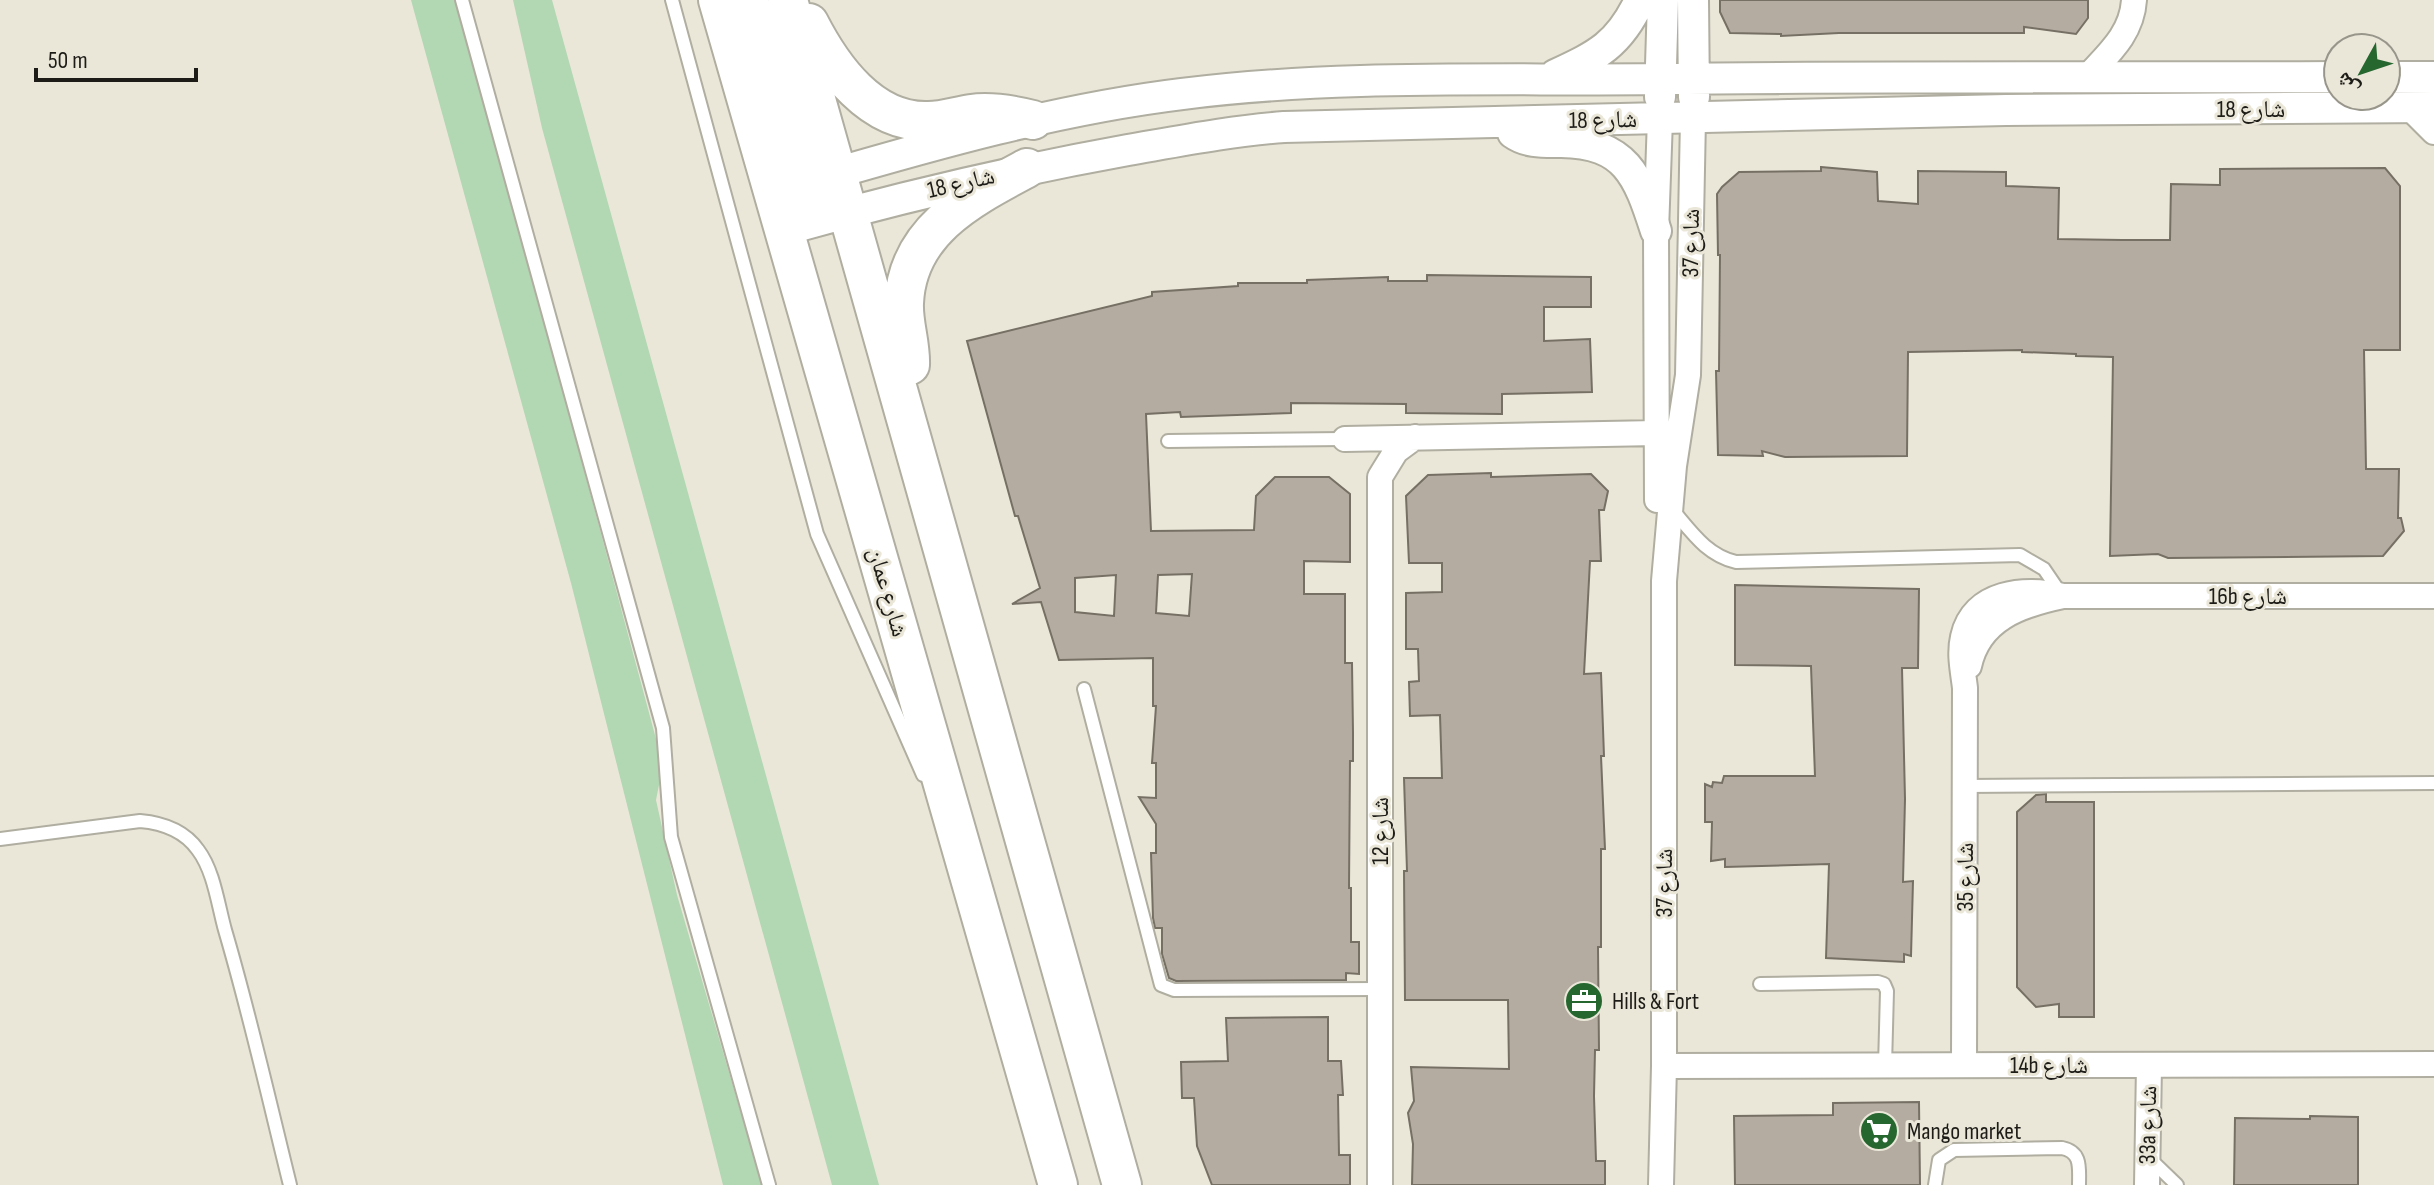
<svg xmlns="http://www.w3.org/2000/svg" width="2434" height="1185" font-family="'Sofia Sans Condensed','Noto Naskh Arabic',sans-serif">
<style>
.green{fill:#b2d7b3}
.building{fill:#b4aca0;stroke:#766f64;stroke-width:2;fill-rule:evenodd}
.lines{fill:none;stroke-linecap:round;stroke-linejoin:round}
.service-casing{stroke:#b0aea0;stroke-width:16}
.minor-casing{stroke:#b0aea0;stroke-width:28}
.tertiary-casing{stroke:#b0aea0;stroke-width:34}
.primary-casing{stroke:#b0aea0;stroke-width:42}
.service{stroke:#fff;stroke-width:12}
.minor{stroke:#fff;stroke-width:24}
.tertiary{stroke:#fff;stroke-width:30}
.primary{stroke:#fff;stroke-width:38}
.labels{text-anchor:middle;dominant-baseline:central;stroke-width:6;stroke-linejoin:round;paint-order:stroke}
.street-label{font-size:24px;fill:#1d1c17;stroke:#eae7d9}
.poi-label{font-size:24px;fill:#1d1c17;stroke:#eae7d9;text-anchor:start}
</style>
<rect width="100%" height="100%" fill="#eae7d9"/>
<!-- green -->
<path class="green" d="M411,0H458L663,765L656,800L677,895L762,1185H723L571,583Z
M513,0H552L879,1185H832L542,128Z"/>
<!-- building -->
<path class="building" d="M1720,0H2088V18L2076,34L2024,27V33H1839L1781,36V34L1730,33L1720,12Z
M1821,167L1877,172L1878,201L1918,204V171L2006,172V186L2059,188L2058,239L2122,240H2170L2171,184L2220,185V169L2385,168L2400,186V350H2364L2366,469H2399L2398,518H2401L2404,531L2383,556L2168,558L2158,554L2110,556L2113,357L2076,356V354L2022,352V350L1908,352L1907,456L1785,457L1762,451L1763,456L1718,455L1716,371H1719L1720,255H1718L1717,194L1722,187L1739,172L1821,171Z
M1427,275L1591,277V307H1544V341L1590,339L1592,392L1502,394V414L1406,413V404L1291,403V413L1181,417L1180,412L1146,414L1151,531L1254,530L1256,496L1275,477H1329L1350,494V562L1304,561V594H1345V663H1352L1353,732V761H1350L1349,888H1351V942H1359V974L1346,973V980L1176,981L1169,978L1162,954V928H1155L1153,918L1151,853H1156V824L1139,797L1156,798V763H1152L1156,706H1153V658L1059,660L1041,602L1012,604L1040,588L1018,516H1015L967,341L1152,296V292L1238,286V283H1307V280L1388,277V281H1427ZM1192,574L1189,616L1156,613L1158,575ZM1116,575L1114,616L1075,612V578Z
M1491,473V477L1591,474L1608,491L1604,510H1599L1601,561H1590L1584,674L1601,673L1604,756H1601L1605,849H1601V947H1598L1599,1050H1595L1594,1096L1596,1161H1605V1185H1412L1413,1144L1408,1113L1414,1101L1411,1067L1509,1069L1508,1000H1405L1404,871H1407L1404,778H1442L1440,715L1410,716L1409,682L1419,681L1418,649H1406V593L1442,592V563H1409L1406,496L1428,475Z
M1735,585L1919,589L1918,668H1902L1905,799L1903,882L1913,881L1911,956L1904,954V962L1826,958L1829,864L1725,867V859L1711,861L1712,822H1705V784L1712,787L1713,782L1722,783L1724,776H1815L1811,666L1735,665Z
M2046,794V802H2094V1017H2059V1004L2036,1007L2017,987V812L2036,795Z
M1328,1017V1061H1341L1343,1095H1338L1339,1155H1350V1185H1212L1197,1146L1194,1098H1182L1181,1062L1228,1061L1226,1018Z
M1919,1102L1920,1185H1735L1734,1116L1833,1115V1103Z
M2310,1116L2358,1117V1185H2234L2235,1118L2310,1119Z"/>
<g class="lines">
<defs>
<path id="service" d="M462,0L663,728L671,837L769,1185
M672,0L817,534L923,775
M1168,441L1345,439
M1671,508C1691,531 1706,555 1736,562L2020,555L2044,569L2061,594
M1084,689L1161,985L1174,990L1380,989
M1965,786L2434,783
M0,839L140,821C163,823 184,830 198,850C214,871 218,905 225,930C250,1015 269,1100 290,1185
M1760,984L1878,982L1884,984L1887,991L1885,1066
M2148,1157L2177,1185
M1935,1185L1939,1160L1954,1150L2062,1148C2082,1152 2079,1168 2079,1185"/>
<path id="minor" d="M2087,77C2108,54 2132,34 2134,0
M2409,107L2434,132
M1345,439L1657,433
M1657,500L1656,231L1660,119
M1969,666C1979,619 2020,605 2063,596H2434
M1964,1065L1965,688C1963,671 1959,654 1963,637C1973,591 2025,587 2063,596
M1664,1066L2434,1064
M1380,1185V477L1396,451L1415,437
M1661,1185L1664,1066V581L1674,466L1688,375L1693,118
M2147,1185L2149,1065"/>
<path id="tertiary" d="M1693,0L1694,97
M1555,75C1598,55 1619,45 1640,0
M2386,77H2434
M1660,97L1663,0
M1513,133C1527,143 1543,142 1561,142C1626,143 1638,175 1656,231
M815,179C935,144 1058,109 1182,94C1340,74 1501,81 1660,79C1886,76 2112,78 2338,77
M784,230C898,198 1011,171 1128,150C1180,141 1231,131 1284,127L2006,110L2434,107"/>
<path id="primary" d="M718,0L1058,1185
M749,0L806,197L817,207L848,212
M788,0L1122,1185
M809,23C832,68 871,123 928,121C943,121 957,116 971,114C992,111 1013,115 1033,120
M910,365C911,344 903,324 904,303C907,230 971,198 1027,168"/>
</defs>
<!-- service casing -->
<use href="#service" class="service-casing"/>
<!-- minor casing -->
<use href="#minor" class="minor-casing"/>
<!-- tertiary casing -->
<use href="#tertiary" class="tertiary-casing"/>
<!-- primary casing -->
<use href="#primary" class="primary-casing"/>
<!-- service -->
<use href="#service" class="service"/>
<!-- minor -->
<use href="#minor" class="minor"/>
<!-- tertiary -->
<use href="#tertiary" class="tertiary"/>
<!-- primary -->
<use href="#primary" class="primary"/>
</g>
<!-- icons -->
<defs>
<symbol id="office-disc" viewBox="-11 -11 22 22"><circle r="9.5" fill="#266730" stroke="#eae7d9"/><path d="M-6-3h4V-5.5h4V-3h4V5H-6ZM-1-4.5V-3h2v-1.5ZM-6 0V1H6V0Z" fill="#fff"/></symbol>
<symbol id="supermarket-disc" viewBox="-11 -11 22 22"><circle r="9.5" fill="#266730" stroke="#eae7d9"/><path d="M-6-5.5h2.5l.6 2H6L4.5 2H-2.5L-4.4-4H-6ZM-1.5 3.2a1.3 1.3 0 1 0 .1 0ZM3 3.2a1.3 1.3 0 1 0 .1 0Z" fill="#fff"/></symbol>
</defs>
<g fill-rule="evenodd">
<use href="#office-disc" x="1562" y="979" width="44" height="44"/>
<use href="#supermarket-disc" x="1857" y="1109" width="44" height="44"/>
</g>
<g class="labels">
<!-- street labels -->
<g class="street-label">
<text x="2251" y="109">شارع 18</text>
<text transform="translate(1603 120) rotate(-1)">شارع 18</text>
<text transform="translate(961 183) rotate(-13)">شارع 18</text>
<text transform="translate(1691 243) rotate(-89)">شارع 37</text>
<text transform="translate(888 592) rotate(74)">شارع عمان</text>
<text x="2248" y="596">16b شارع</text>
<text transform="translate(1380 831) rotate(-90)">شارع 12</text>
<text transform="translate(1965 877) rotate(-90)">شارع 35</text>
<text transform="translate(1664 883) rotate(-90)">شارع 37</text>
<text x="2049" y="1065">14b شارع</text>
<text transform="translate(2148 1125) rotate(-89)">33a شارع</text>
</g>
<!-- poi labels -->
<g class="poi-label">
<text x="1612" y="1001">Hills &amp; Fort</text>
<text x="1907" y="1131">Mango market</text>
</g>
</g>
<!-- north arrow -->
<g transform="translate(2362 72) rotate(230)"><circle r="38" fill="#eae7d9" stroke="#98968b" stroke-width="2"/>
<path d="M0-6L14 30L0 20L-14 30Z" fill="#266730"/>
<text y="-12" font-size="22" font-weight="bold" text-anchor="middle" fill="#1d1c17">ش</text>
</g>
<!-- scale -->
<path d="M36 68v12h160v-12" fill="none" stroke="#1d1c17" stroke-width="4"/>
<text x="48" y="68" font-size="24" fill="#1d1c17" stroke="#eae7d9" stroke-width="6" paint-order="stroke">50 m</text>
</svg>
